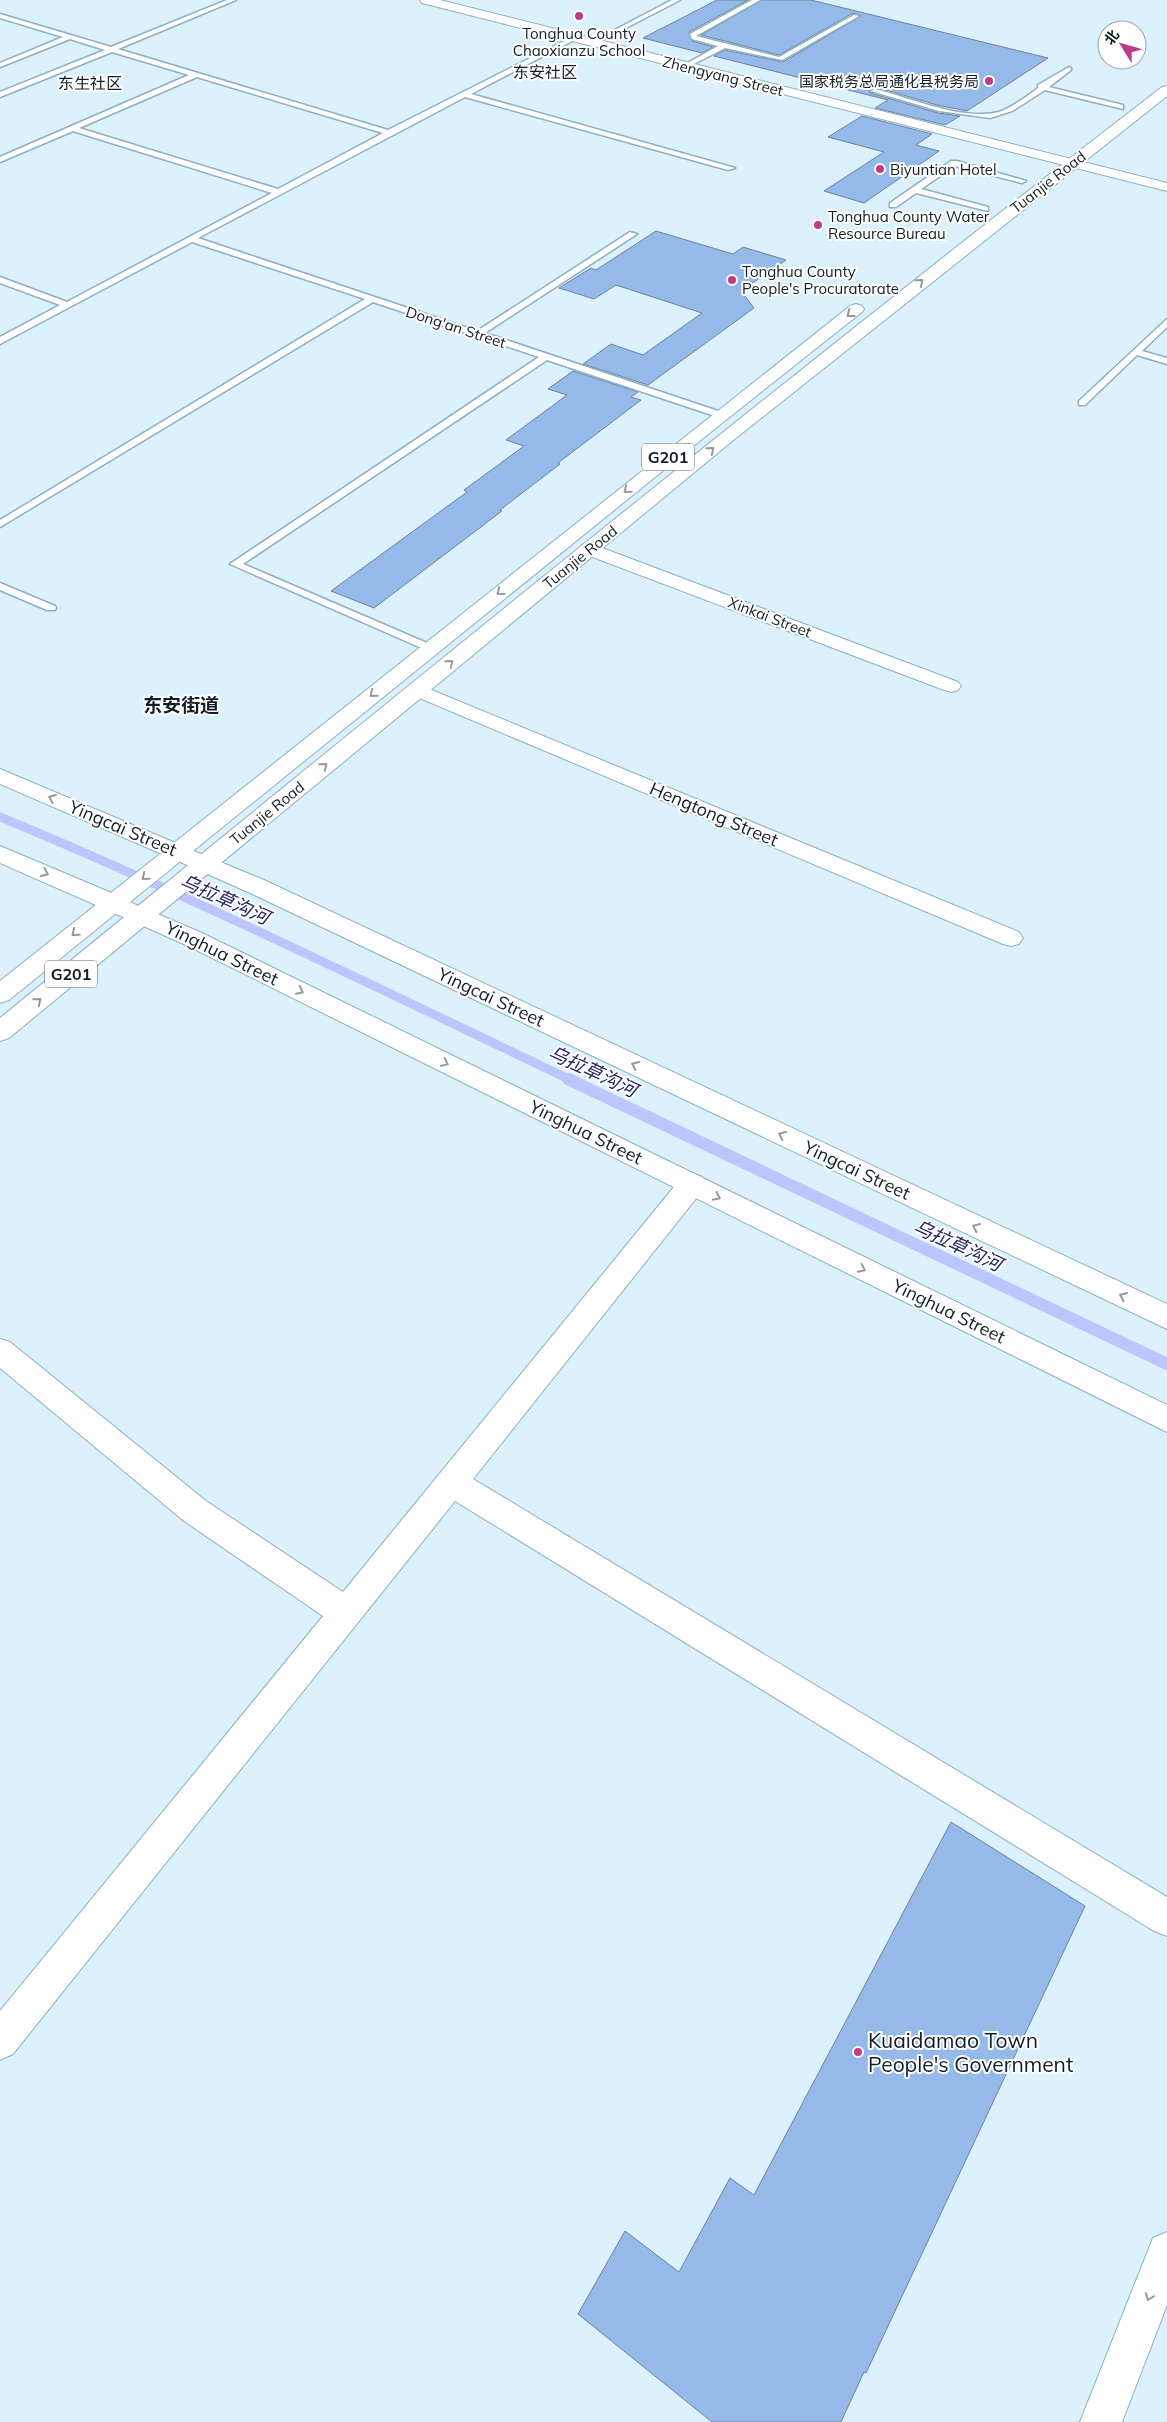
<svg xmlns="http://www.w3.org/2000/svg" width="1167" height="2422" font-family="Mulish,'Noto Sans SC',sans-serif">
<style>
.lines{fill:none;stroke-linecap:round;stroke-linejoin:round}
.stream-far1{stroke:#bdc5fd;stroke-width:9}
.stream{stroke:#bdc5fd;stroke-width:12}
.building{fill:#95b9e9;stroke:#6f839e}
.lane-casing{stroke:#8cb0c2;stroke-width:3}
.street-casing{stroke:#8cb0c2;stroke-width:2}
.secondary-casing{stroke:#8cb0c2;stroke-width:2}
.highway-casing{stroke:#8cb0c2;stroke-width:2}
.lane{fill:#fff;fill-rule:evenodd}
.street{fill:#fff;fill-rule:evenodd}
.secondary{fill:#fff;fill-rule:evenodd}
.highway{fill:#fff;fill-rule:evenodd}
.oneway{stroke:#949a9d}
.poi-dot{fill:#bd3c87;stroke:#fff;stroke-width:2}
.labels{text-anchor:middle;dominant-baseline:central;stroke-width:4;stroke-linejoin:round;paint-order:stroke}
.far-poi-label{font-size:15px;fill:#111e26;stroke:#fff;text-anchor:start}
.far-street-label{font-size:15px;fill:#111e26;stroke:#fff}
.far-quarter-label{font-size:16px;fill:#111e26;stroke:#fff}
.shield{fill:#fff;stroke:#586267;stroke-width:1}
.shield-label{font-size:16px;font-weight:bold;fill:#111e26}
.street-label{font-size:18px;fill:#111e26;stroke:#fff}
.far-district-label{font-size:19px;font-weight:bold;fill:#111e26;stroke:#fff}
.water-label{font-size:19px;font-style:italic;fill:#252463;stroke:#fff}
.near-poi-label{font-size:21px;fill:#111e26;stroke:#fff;text-anchor:start}
</style>
<rect width="100%" height="100%" fill="#dbf1fd"/>
<g class="lines">
<!-- stream-far1 -->
<path class="stream-far1" d="M0,817C193,897 382,990 571,1080"/>
<!-- stream -->
<path class="stream" d="M568,1079L1167,1364"/>
</g>
<!-- building -->
<path class="building" d="M717,0H748L689,32L692,41L713,47L702,53L643,38Z
M762,0H811L1048,58L967,111L937,105L876,87L869,90L870,93L938,113L960,116L945,125L875,108L888,100L714,56L725,50L783,62L861,16L853,13L779,55L701,35Z
M862,116L932,134L916,145L939,151L864,203L824,191L884,152L828,137Z
M656,231L733,254L743,247L786,260L741,291L754,308L648,385L583,364L611,344L643,355L702,313L616,285L594,299L559,288L591,268L596,270Z
M573,371L638,392L631,397L641,400L558,463L560,464L500,510L502,511L374,608L331,591L467,492L464,490L524,446L506,440L567,395L548,389Z
M951,1822L1085,1906L866,2373L864,2372L841,2422H712L578,2314L625,2231L679,2272L730,2178L754,2195Z"/>
<g class="lines">
<defs>
<path id="lane" d="M227,0H236L118,49L388,130L574,36L576,39L471,94L735,168L728,170L465,97L198,238L477,331L630,232L637,234L485,333L724,413V417H718L547,360L243,564L434,646V650H426L230,564L539,357L373,302L0,527V520L365,299L192,242L0,344V337L60,305L0,283V277L67,302L272,193L73,131L0,162V157L189,75L112,52L0,97V92L105,50L70,39L0,67V63L63,37L0,18V14L111,47ZM197,77L383,133L278,189L79,128Z
M672,0H680L595,44L590,43Z
M752,0H760L696,36L779,57L854,15L859,16L782,60L725,48L688,67H684V65L718,46L692,39L690,34Z
M1069,67L1071,68V70L1049,87L1123,105V109L1045,90L1012,111L990,118L939,111L871,91L875,89C910,98 963,121 999,112C1013,107 1026,97 1038,88V85Z
M951,161H957L1026,181L1022,183L955,166L921,189L988,207V211L916,193L896,207H890V203Z
M1167,319V327L1142,351L1167,358V364L1137,355L1085,405H1079V401Z
M0,583L55,606L56,608L55,610H47L0,590Z"/>
<path id="street" d="M589,543L958,682L961,686L958,690L951,692L944,690L582,553L579,549L582,545Z
M417,684L1019,932L1023,938L1019,944L1011,946L1003,944L410,694L407,690L410,686Z
M0,769L185,847L188,852L185,857L177,860L169,857L0,784Z
M0,846L121,897L125,903L121,909L113,911L105,909L0,863Z
M692,1173L702,1177L706,1184L702,1191L473,1479L1167,1897V1936L1154,1931L455,1501L13,2054L0,2060V2011L323,1616L184,1521L0,1368V1339L10,1342L206,1501L343,1592L682,1177Z"/>
<path id="secondary" d="M420,0H440L1167,183V191L422,3Z
M177,844L264,880L1167,1304V1329L248,892L169,857L166,852L169,847Z
M113,895L202,933L1167,1405V1432L186,945L105,909L101,903L105,897Z
M1167,2232V2305L1122,2422H1080L1153,2238Z"/>
<path id="highway" d="M1167,86V96L731,442L9,1038L0,1041V1018C385,705 769,390 1162,87Z
M856,304L862,306L864,309L862,312L712,431L9,1000L0,1003V981L850,306Z"/>
</defs>
<!-- lane casing -->
<use href="#lane" class="lane-casing"/>
<!-- street casing -->
<use href="#street" class="street-casing"/>
<!-- secondary casing -->
<use href="#secondary" class="secondary-casing"/>
<!-- highway casing -->
<use href="#highway" class="highway-casing"/>
<!-- lane -->
<use href="#lane" class="lane"/>
<!-- street -->
<use href="#street" class="street"/>
<!-- secondary -->
<use href="#secondary" class="secondary"/>
<!-- highway -->
<use href="#highway" class="highway"/>
</g>
<!-- one-way arrows -->
<defs><path id="oneway-chevron" d="M-2-3.5L2.5 0L-2 3.5" fill="none" stroke-width="1.6" stroke-linecap="round" stroke-linejoin="round" transform="scale(1.25)"/></defs>
<g class="oneway">
<use href="#oneway-chevron" transform="translate(920 282) rotate(-39)"/>
<use href="#oneway-chevron" transform="translate(850 314) rotate(142)"/>
<use href="#oneway-chevron" transform="translate(711 450) rotate(-39)"/>
<use href="#oneway-chevron" transform="translate(627 490) rotate(141)"/>
<use href="#oneway-chevron" transform="translate(500 592) rotate(141)"/>
<use href="#oneway-chevron" transform="translate(450 663) rotate(-39)"/>
<use href="#oneway-chevron" transform="translate(373 694) rotate(141)"/>
<use href="#oneway-chevron" transform="translate(324 766) rotate(-39)"/>
<use href="#oneway-chevron" transform="translate(52 798) rotate(-157)"/>
<use href="#oneway-chevron" transform="translate(45 873) rotate(24)"/>
<use href="#oneway-chevron" transform="translate(145 877) rotate(141)"/>
<use href="#oneway-chevron" transform="translate(75 933) rotate(141)"/>
<use href="#oneway-chevron" transform="translate(300 991) rotate(26)"/>
<use href="#oneway-chevron" transform="translate(38 1001) rotate(-39)"/>
<use href="#oneway-chevron" transform="translate(445 1063) rotate(26)"/>
<use href="#oneway-chevron" transform="translate(635 1065) rotate(-155)"/>
<use href="#oneway-chevron" transform="translate(782 1135) rotate(-155)"/>
<use href="#oneway-chevron" transform="translate(717 1197) rotate(26)"/>
<use href="#oneway-chevron" transform="translate(976 1227) rotate(-155)"/>
<use href="#oneway-chevron" transform="translate(862 1269) rotate(26)"/>
<use href="#oneway-chevron" transform="translate(1123 1296) rotate(-155)"/>
<use href="#oneway-chevron" transform="translate(1149 2297) rotate(111)"/>
</g>
<!-- markers -->
<g class="poi-dot">
<circle cx="579" cy="16" r="5"/>
<circle cx="989" cy="81" r="5"/>
<circle cx="880" cy="169" r="5"/>
<circle cx="818" cy="225" r="5"/>
<circle cx="732" cy="280" r="5"/>
<circle cx="858" cy="2052" r="5"/>
</g>
<g class="labels">
<!-- far-poi labels -->
<g class="far-poi-label">
<text x="579" y="33" text-anchor="middle">Tonghua County<tspan x="579" dy="17">Chaoxianzu School</tspan></text>
<text x="979" y="81" text-anchor="end">国家税务总局通化县税务局</text>
<text x="890" y="169">Biyuntian Hotel</text>
<text x="828" y="216">Tonghua County Water<tspan x="828" dy="17">Resource Bureau</tspan></text>
<text x="742" y="271">Tonghua County<tspan x="742" dy="17">People's Procuratorate</tspan></text>
</g>
<!-- far-street labels -->
<g class="far-street-label">
<text transform="translate(723 76) rotate(14)">Zhengyang Street</text>
<text transform="translate(1048 182) rotate(-38)">Tuanjie Road</text>
<text transform="translate(456 327) rotate(18)">Dong'an Street</text>
<text transform="translate(580 557) rotate(-39)">Tuanjie Road</text>
<text transform="translate(770 617) rotate(21)">Xinkai Street</text>
<text transform="translate(267 813) rotate(-39)">Tuanjie Road</text>
</g>
<!-- far-quarter labels -->
<g class="far-quarter-label">
<text x="545" y="72">东安社区</text>
<text x="90" y="83">东生社区</text>
</g>
<!-- shield labels -->
<g class="shield">
<rect x="642" y="443.5" width="52" height="27" rx="4"/>
<rect x="45" y="960.5" width="52" height="27" rx="4"/>
</g>
<g class="shield-label">
<text x="668" y="457">G201</text>
<text x="71" y="974">G201</text>
</g>
<!-- street labels -->
<g class="street-label">
<text transform="translate(714 814) rotate(23)">Hengtong Street</text>
<text transform="translate(123 828) rotate(23)">Yingcai Street</text>
<text transform="translate(222 953) rotate(26)">Yinghua Street</text>
<text transform="translate(491 997) rotate(25)">Yingcai Street</text>
<text transform="translate(586 1132) rotate(26)">Yinghua Street</text>
<text transform="translate(857 1170) rotate(25)">Yingcai Street</text>
<text transform="translate(949 1311) rotate(26)">Yinghua Street</text>
</g>
<!-- far-district labels -->
<g class="far-district-label">
<text x="181" y="705">东安街道</text>
</g>
<!-- water labels -->
<g class="water-label">
<text transform="translate(225 899) rotate(24)">乌拉草沟河</text>
<text transform="translate(593 1071) rotate(25)">乌拉草沟河</text>
<text transform="translate(958 1245) rotate(25)">乌拉草沟河</text>
</g>
<!-- near-poi labels -->
<g class="near-poi-label">
<text x="868" y="2040">Kuaidamao Town<tspan x="868" dy="24">People's Government</tspan></text>
</g>
</g>
<!-- north arrow -->
<g transform="translate(1122 45) rotate(307)"><circle r="24" fill="#ffffff" stroke="#a0a5a8"/>
<path d="M0-4L9 19L0 12L-9 19Z" fill="#bd3c87"/>
<text y="-8" font-size="14" font-weight="bold" text-anchor="middle" fill="#111e26">北</text>
</g>
</svg>
